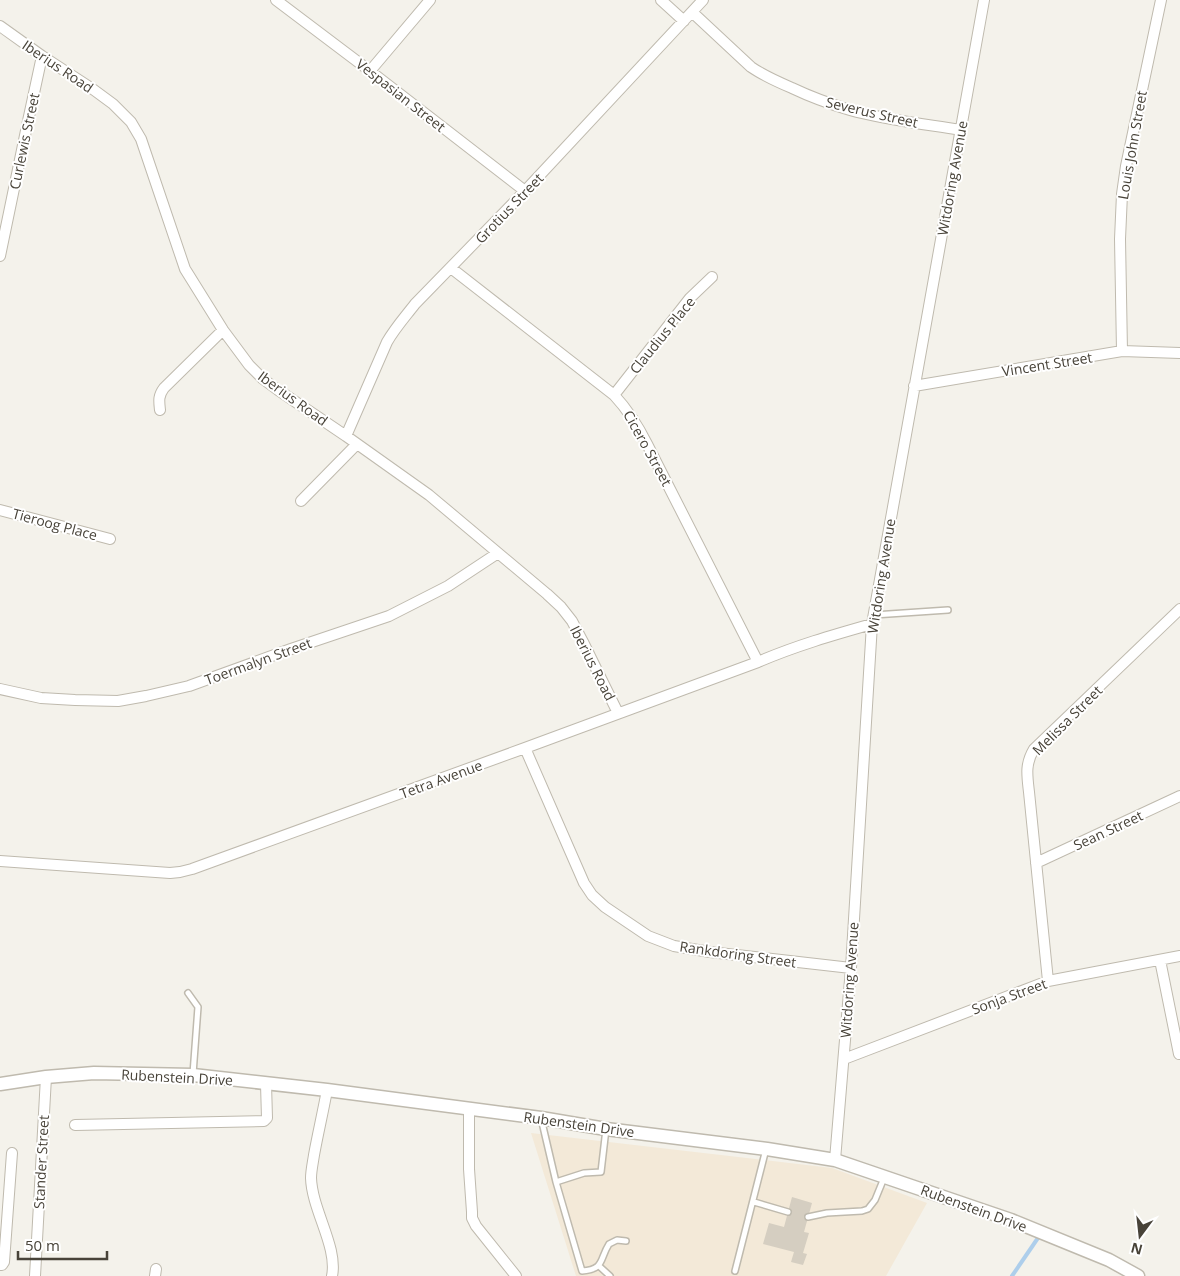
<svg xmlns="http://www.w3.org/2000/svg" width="1180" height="1276" font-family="'Open Sans',sans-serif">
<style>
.commercial{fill:#f3e9d8}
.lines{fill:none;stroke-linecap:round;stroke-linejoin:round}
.stream{stroke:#adceeb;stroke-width:4}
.building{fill:#d5cec1}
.service-casing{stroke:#bfbaae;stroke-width:8}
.minor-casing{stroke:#bfbaae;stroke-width:12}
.tertiary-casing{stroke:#bfbaae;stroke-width:15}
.service{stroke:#fff;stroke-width:5}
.minor{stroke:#fff;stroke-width:10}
.tertiary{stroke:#fff;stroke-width:12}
.labels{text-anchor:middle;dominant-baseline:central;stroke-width:4;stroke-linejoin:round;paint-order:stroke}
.street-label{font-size:14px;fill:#484339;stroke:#fff}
</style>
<rect width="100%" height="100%" fill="#f4f2eb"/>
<!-- commercial -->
<path class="commercial" d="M531,1133L832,1168L927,1203L886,1276H576Z"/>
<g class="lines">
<!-- stream -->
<path class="stream" d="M1012,1276L1040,1235"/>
</g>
<!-- building -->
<path class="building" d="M792,1197L812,1203L804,1232L809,1233L803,1253L807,1254L803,1265L791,1262L794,1252L763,1244L769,1223L784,1227Z"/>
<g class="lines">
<defs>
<path id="service" d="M874,615L948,610
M188,993L198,1007L193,1074
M541,1118L556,1182L582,1271C605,1269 599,1260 609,1244L617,1240L626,1241
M556,1182L584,1173L601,1172L606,1129
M754,1202L788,1212
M808,1217L827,1213L862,1211L868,1209L875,1200L884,1178
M599,1266L610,1276
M735,1271L766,1149"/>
<path id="minor" d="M276,0L370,71L525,191
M661,0L684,21
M692,12L751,67C764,76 778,82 792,88C811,97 830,104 850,110C886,120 924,124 961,130
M0,26L42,56L94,90L113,104L131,122L141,139L185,269L223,330L249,365L263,379L278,390L346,436L429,495L547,594L561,607L572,621L583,642L618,713
M370,71L430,0
M0,256L28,121L42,56
M451,268L614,395C628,410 638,426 647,444L758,662
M1122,351L1120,239L1122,194L1126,166L1161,0
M914,386L1122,351L1180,353
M614,395L690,298L712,277
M160,410C159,401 158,396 164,388L223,330
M346,436L387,342C395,328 405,317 415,304L525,191L703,0
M301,501L357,444
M0,510L110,539
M0,689L41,698L75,700L118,701L146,696L189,686L291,649L389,616L448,586L498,553
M525,748L584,883L592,895L605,907L648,936L674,946L710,952L851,968
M0,861L170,873L180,872L192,869L525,748L758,662C795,646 833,635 872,624
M1036,863L1180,796
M1160,960L1179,1054
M1048,981L1029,792C1027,775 1025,764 1034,749L1180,609
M844,1059L1048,981L1180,956
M327,1090C323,1112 318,1133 314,1155C313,1162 311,1171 311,1178C312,1210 338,1247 332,1276
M469,1109V1169L472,1212V1218L476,1226L516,1276
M75,1125L264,1121L267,1118L266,1084
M835,1160L851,968L872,624L984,0
M0,1265H2L4,1262L12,1153
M35,1276L46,1077
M155,1276L156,1269"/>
<path id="tertiary" d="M0,1084L46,1077L94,1073L193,1075L327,1090L541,1118L606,1129L767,1149L835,1160L1011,1220L1109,1260L1138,1276"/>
</defs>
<!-- service casing -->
<use href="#service" class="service-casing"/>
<!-- minor casing -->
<use href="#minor" class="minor-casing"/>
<!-- tertiary casing -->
<use href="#tertiary" class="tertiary-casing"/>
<!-- service -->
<use href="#service" class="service"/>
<!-- minor -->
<use href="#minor" class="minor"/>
<!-- tertiary -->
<use href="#tertiary" class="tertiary"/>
</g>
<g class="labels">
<!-- street labels -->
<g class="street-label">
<text transform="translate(58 66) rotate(34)">Iberius Road</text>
<text transform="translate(401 95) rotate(38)">Vespasian Street</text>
<text transform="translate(872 112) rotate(13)">Severus Street</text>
<text transform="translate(24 141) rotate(-78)">Curlewis Street</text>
<text transform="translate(1132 145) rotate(-80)">Louis John Street</text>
<text transform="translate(952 178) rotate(-80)">Witdoring Avenue</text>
<text transform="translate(509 208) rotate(-46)">Grotius Street</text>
<text transform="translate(662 335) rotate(-51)">Claudius Place</text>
<text transform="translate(1047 364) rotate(-9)">Vincent Street</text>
<text transform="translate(293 398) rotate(36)">Iberius Road</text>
<text transform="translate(648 448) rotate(61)">Cicero Street</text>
<text transform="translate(55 524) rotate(15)">Tieroog Place</text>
<text transform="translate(881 576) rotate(-81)">Witdoring Avenue</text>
<text transform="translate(258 661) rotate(-20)">Toermalyn Street</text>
<text transform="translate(593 663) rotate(63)">Iberius Road</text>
<text transform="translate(1067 720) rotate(-45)">Melissa Street</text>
<text transform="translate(441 779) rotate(-20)">Tetra Avenue</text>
<text transform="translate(1108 830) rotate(-25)">Sean Street</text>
<text transform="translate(738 954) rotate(8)">Rankdoring Street</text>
<text transform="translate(849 980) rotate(-86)">Witdoring Avenue</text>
<text transform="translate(1009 996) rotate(-20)">Sonja Street</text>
<text transform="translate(177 1077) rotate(3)">Rubenstein Drive</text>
<text transform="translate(579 1124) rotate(8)">Rubenstein Drive</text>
<text transform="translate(41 1162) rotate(-87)">Stander Street</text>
<text transform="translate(974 1208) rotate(20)">Rubenstein Drive</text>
</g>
</g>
<!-- north arrow -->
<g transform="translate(1140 1236) rotate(195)" stroke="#ffffff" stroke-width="4" paint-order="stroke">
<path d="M0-4L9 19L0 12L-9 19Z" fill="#484339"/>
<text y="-8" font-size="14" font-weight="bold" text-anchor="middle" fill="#484339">N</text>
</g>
<!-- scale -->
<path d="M18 1251v8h89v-8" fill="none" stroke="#484339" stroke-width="2.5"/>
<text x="25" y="1251" font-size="15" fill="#484339" stroke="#ffffff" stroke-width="4" paint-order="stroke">50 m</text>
</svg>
